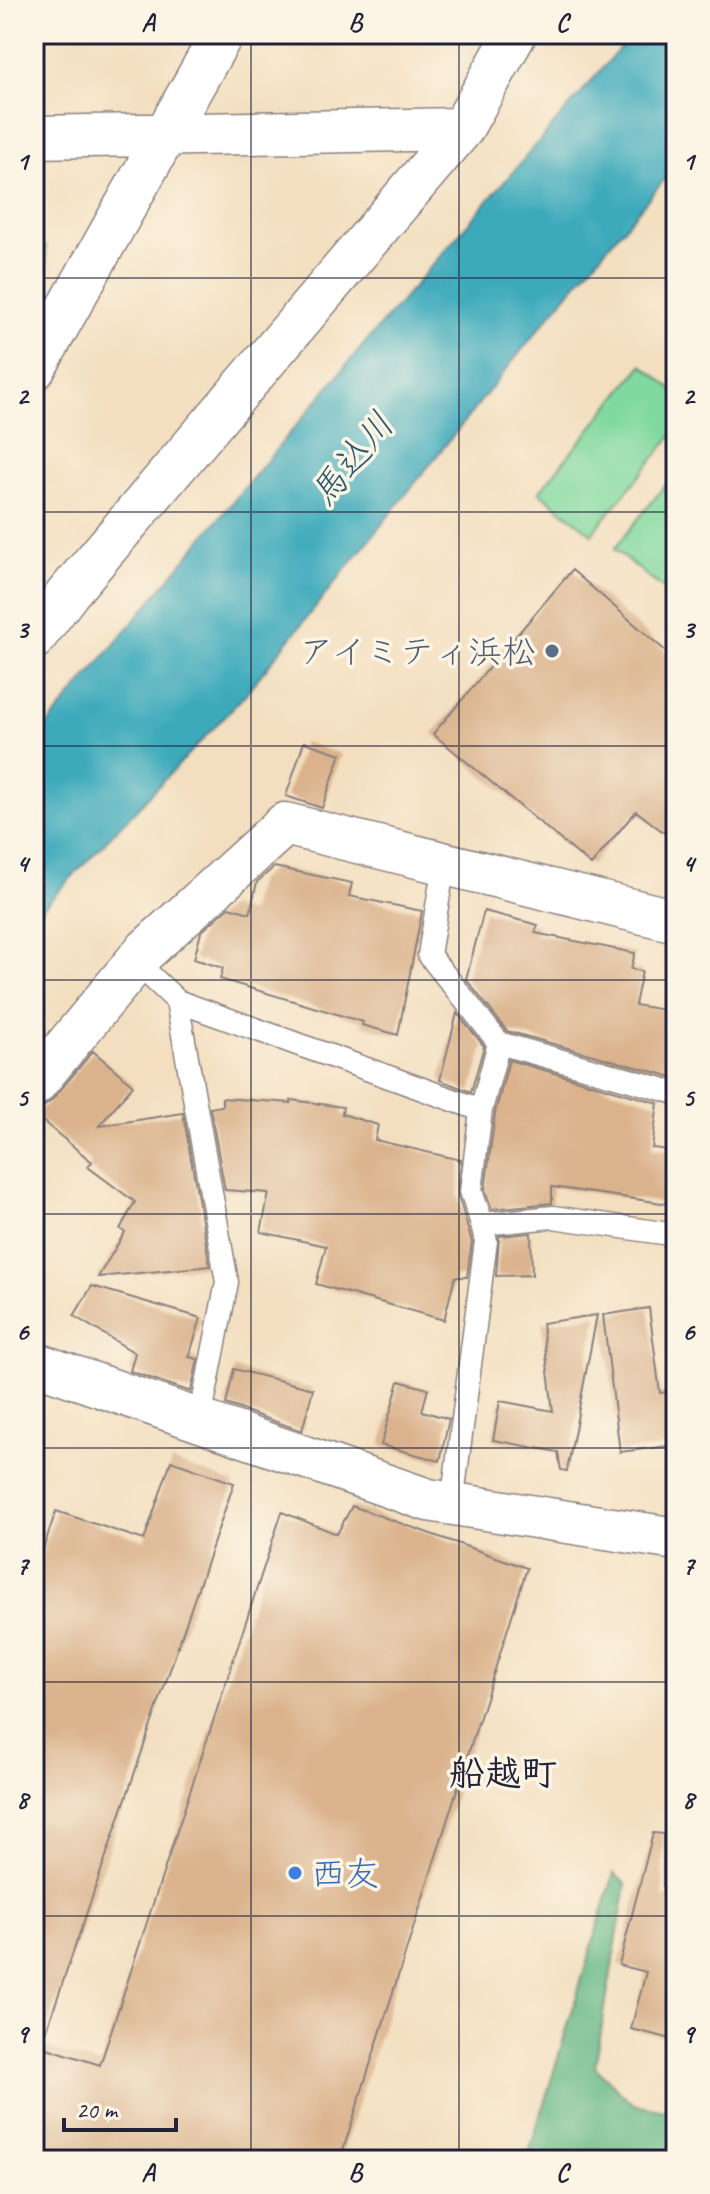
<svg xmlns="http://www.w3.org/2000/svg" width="710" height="2194" font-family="Caveat,'Klee One',sans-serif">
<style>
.green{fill:#80d99f;stroke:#517e6d;stroke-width:2}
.forest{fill:#68b986;stroke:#456e60;stroke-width:2}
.water{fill:#3daabc;stroke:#30667c;stroke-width:2}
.building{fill:#dab28c}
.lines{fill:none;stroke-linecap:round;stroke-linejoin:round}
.service-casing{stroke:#8a807e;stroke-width:25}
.minor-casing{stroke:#8a807e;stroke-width:45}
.service{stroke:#fff;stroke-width:22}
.minor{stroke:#fff;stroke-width:42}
.grid{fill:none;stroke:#22223b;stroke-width:2;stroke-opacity:0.55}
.service-dot{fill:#5c6f8a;stroke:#fcf5e5;stroke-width:3}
.shop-dot{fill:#3f7fe0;stroke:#fcf5e5;stroke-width:3}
.labels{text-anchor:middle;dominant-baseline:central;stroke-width:7;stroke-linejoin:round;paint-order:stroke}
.service-label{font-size:34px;fill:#4e5e75;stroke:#fcf5e5;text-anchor:end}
.shop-label{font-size:34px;fill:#366cbe;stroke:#fcf5e5;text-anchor:start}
.water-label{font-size:36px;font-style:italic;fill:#2d586f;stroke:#fcf5e5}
.neighbourhood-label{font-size:36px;font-weight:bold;fill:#22223b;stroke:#fcf5e5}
.neatline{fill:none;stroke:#22223b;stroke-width:3}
.grid-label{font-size:26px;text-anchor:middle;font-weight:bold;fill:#22223b}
</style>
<rect width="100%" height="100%" fill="#fcf5e5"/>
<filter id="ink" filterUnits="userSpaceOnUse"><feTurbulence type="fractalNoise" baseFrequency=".0125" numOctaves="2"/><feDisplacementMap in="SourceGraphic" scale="16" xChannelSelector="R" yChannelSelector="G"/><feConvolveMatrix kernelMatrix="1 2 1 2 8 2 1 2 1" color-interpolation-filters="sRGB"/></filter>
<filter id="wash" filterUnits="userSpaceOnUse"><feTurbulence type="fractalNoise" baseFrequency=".006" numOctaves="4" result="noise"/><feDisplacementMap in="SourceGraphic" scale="32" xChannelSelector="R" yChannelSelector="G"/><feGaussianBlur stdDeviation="1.8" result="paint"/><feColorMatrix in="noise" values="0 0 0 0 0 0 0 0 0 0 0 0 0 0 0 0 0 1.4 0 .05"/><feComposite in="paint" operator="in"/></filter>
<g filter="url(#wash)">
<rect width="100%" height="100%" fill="#f3dfc0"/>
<!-- green -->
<path class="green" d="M46,246L47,327L34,349V247Z
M642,365L676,392V431L592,534L539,492Z
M676,472V579L666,591L614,549Z"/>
<!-- forest -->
<path class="forest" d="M614,1873L626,1884L595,2067L633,2104L676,2112V2160H527Z"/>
<!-- water -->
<path class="water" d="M632,34H676V166L550,315L243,697L34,917V741L365,343Z"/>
<g id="blocks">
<!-- building -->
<path class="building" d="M572,570L676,660V842L636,811L591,865L433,734Z
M304,742L341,754L322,808L286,796Z
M274,867L352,883L349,896L422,911L398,1035L362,1025L363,1022L220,979L223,968L194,959L201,932L229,907L250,913L257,882Z
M484,911L538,925L535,933L635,953L631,969L642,971L635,1005L676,1012V1078L507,1031L466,979Z
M457,1013L484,1046L471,1092L440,1080Z
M93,1051L133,1085L99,1126L183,1113L210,1266L98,1277L125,1232L120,1229L135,1202L88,1167L92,1162L34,1114V1108L43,1107L52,1100Z
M509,1060L658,1103L652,1148L676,1151V1205L552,1187V1203L492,1209L485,1190L495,1113Z
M222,1098L291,1103V1100L343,1107L342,1114L378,1125L375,1140L461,1160L458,1195L472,1242L467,1277H455L444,1320L316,1284L326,1246L261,1232L269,1193L225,1190L210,1108L222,1106Z
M531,1233L532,1275L496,1276L499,1236Z
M92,1286L201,1318L189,1357L198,1359L191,1392L130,1371L135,1353L74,1316Z
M649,1308L660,1393L676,1391V1445L620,1452L603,1315Z
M597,1315L567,1471L561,1470L558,1452L493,1440L500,1401L553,1411L542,1323Z
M234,1369L313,1389L302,1431L226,1404Z
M399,1381L428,1389L422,1411L449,1419L440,1461L381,1445Z
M171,1461L234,1483L41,2046L100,2065L282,1512L337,1534L352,1506L527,1568L340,2160H34V1576L56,1511L144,1540Z
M653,1833L663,1834V1898L666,1895L676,1896V2040L631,2029L646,1972L619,1965Z"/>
</g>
</g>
<g filter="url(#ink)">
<use href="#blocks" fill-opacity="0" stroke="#8a807e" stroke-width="2"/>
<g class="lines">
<defs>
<path id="service" d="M444,864L429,955L499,1043L676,1093
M136,962L177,1001L481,1110L471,1191L482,1224L553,1217L676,1235
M177,1001L227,1282L200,1419
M481,1110L499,1043
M452,1504L486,1241L482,1224"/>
<path id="minor" d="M34,137L462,129
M34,369L222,34
M34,638L68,593L462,129L515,34
M34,1085L144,952L285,824L676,921
M34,1363L428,1500L676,1539"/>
</defs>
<!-- service casing -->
<use href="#service" class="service-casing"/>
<!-- minor casing -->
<use href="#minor" class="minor-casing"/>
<!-- service -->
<use href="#service" class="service"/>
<!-- minor -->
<use href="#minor" class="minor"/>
</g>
</g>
<!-- grid -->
<path class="grid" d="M251,34V2160M459,34V2160M34,278H676M34,512H676M34,746H676M34,980H676M34,1214H676M34,1448H676M34,1682H676M34,1916H676"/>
<!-- markers -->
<circle class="service-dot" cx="552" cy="651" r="8"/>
<circle class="shop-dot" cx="295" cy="1873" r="8"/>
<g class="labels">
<!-- service labels -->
<g class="service-label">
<text x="536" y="651">アイミティ浜松</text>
</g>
<!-- shop labels -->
<g class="shop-label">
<text x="311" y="1873">西友</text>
</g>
<!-- water labels -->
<g class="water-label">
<text transform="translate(352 459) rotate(-51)">馬込川</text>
</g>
<!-- neighbourhood labels -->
<g class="neighbourhood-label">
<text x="503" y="1773">船越町</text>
</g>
</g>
<!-- margin -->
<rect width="710" height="2194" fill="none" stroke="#fcf5e5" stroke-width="88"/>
<!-- scale -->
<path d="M64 2118v12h112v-12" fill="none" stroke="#22223b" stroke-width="4"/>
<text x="76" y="2118" font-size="24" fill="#22223b" stroke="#fcf5e5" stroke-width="6" paint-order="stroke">20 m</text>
<rect x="44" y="44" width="622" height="2106" class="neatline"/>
<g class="grid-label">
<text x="148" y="31">A</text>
<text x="355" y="31">B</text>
<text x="562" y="31">C</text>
<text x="22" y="170">1</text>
<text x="688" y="170">1</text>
<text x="22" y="404">2</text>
<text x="688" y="404">2</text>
<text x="22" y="638">3</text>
<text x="688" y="638">3</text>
<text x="22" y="872">4</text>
<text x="688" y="872">4</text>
<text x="22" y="1106">5</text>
<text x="688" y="1106">5</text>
<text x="22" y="1340">6</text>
<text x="688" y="1340">6</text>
<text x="22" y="1574">7</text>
<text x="688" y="1574">7</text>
<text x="22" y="1808">8</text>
<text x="688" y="1808">8</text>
<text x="22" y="2042">9</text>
<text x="688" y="2042">9</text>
<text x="148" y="2181">A</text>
<text x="355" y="2181">B</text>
<text x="562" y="2181">C</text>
</g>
</svg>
